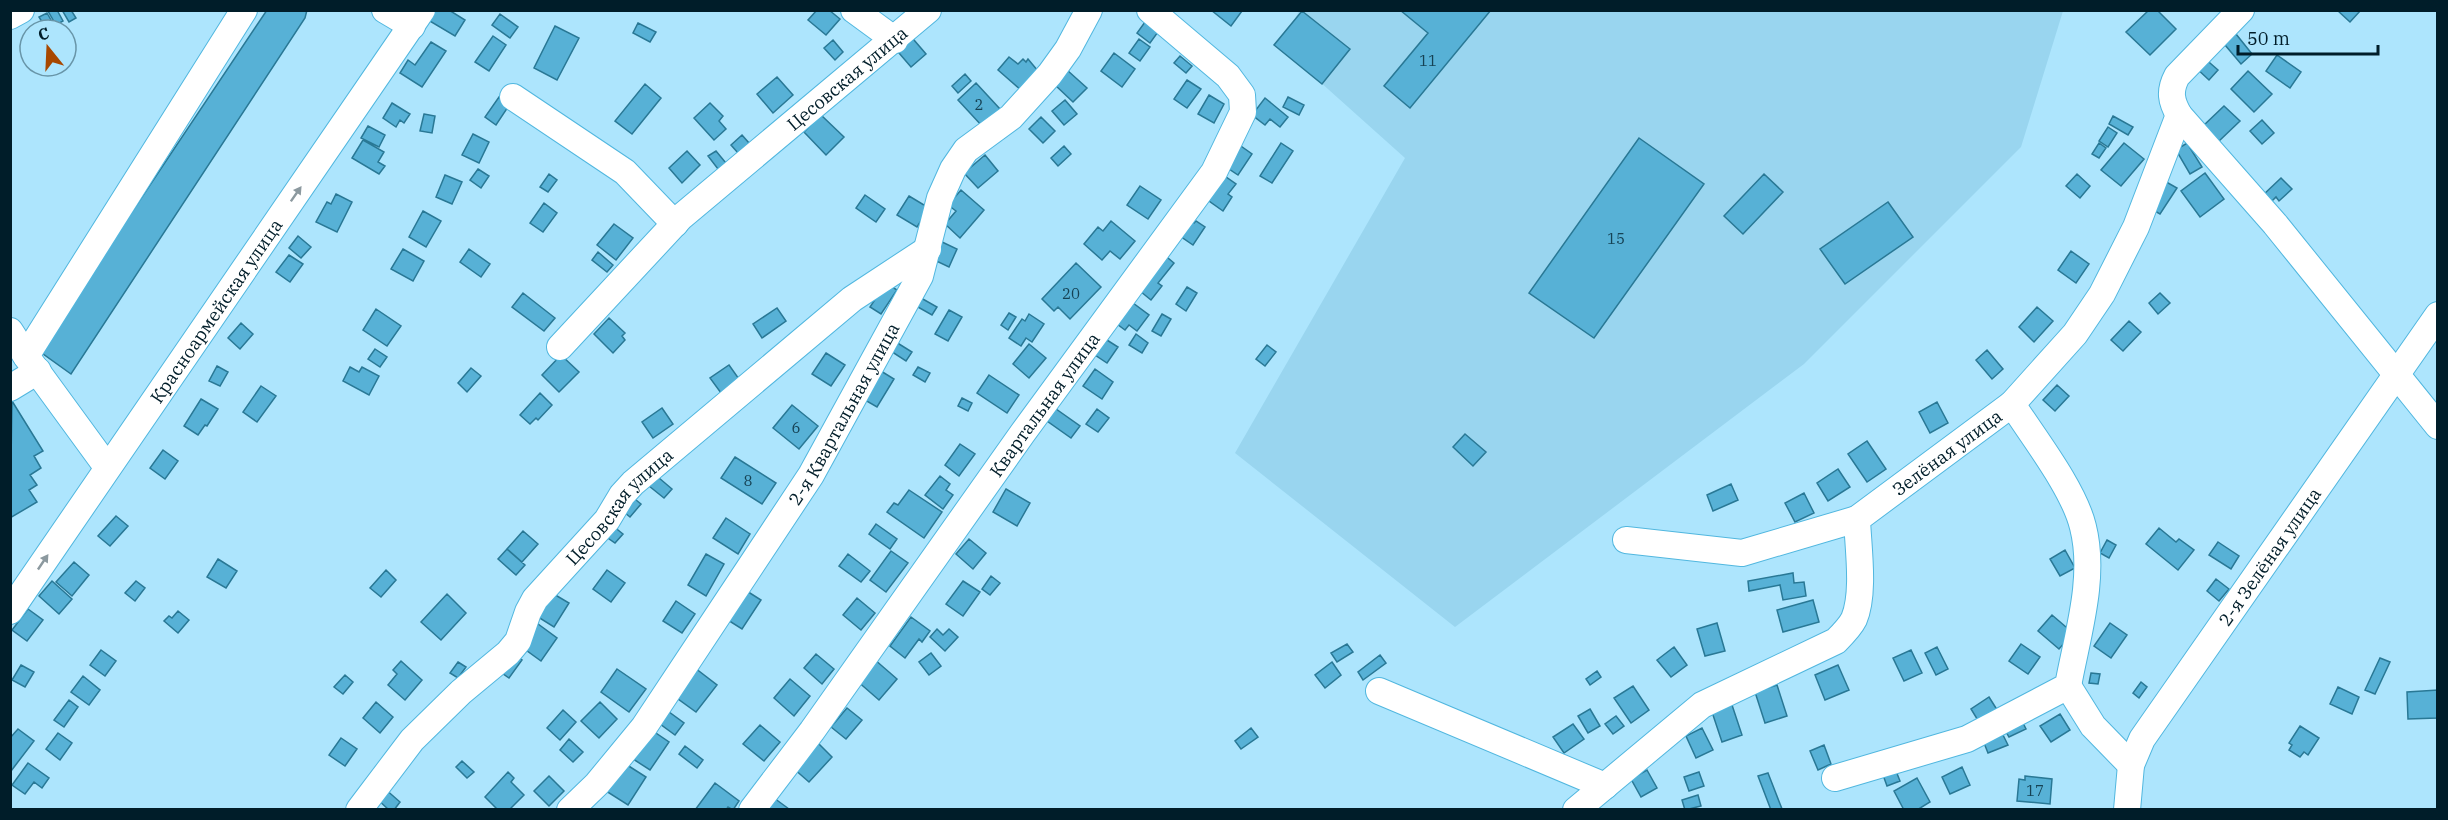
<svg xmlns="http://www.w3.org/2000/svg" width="2448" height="820" font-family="'IBM Plex Serif',serif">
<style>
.built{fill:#99d5ef}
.building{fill:#57b1d6;stroke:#297895;stroke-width:1.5}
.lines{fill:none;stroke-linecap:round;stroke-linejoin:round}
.minor-casing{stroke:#51b7df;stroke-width:28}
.minor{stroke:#fff;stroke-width:26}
.oneway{fill:#8c999f}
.labels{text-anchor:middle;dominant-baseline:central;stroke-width:6;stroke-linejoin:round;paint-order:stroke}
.number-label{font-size:15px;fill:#164254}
.street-label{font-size:18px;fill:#001d29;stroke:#ade5fd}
</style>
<rect width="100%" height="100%" fill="#ade5fd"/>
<!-- built -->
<path class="built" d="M1299,11H2063L2021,147L1804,364L1455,627L1235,453L1405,158L1281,47Z"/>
<!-- building -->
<path class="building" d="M57,10L63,21L56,25L48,11Z
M62,10H71L76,18L69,22Z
M267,10H307L305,18L71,374L39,351Z
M433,10H449L465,20L455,36L428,20Z
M817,10H829L840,19L826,35L808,20Z
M1211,10H1242V11L1231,26Z
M1400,10H1491L1410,108L1384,86L1428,33Z
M2149,10H2157L2176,29L2150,55L2126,32Z
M2337,10H2361L2350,22Z
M1302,11L1350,49L1322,84L1274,45Z
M47,13L55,27L50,30H47L39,17Z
M500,14L518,27L510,38L492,25Z
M1145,22L1158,32L1150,43L1137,33Z
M638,23L656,32L650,42L633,33Z
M555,26L579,38L557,80L534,68Z
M2232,29L2252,54L2241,64L2220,39Z
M908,33L926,54L911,67L893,46Z
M493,36L506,45L489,71L475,62Z
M1139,39L1150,47L1140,61L1129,53Z
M833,40L843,52L835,60L824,48Z
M431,42L446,51L422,87L400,73L408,60L415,65Z
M1114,53L1135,69L1122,87L1101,71Z
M2277,55L2301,72L2290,88L2266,71Z
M1180,56L1192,66L1186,73L1174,63Z
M2202,56L2218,70L2209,80L2194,66Z
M1009,57L1018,64L1023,59L1026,62L1028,59L1038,71L1021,90L998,70Z
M1067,70L1087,88L1073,102L1054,84Z
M2248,71L2272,94L2254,112L2231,89Z
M965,74L971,81L958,93L952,86Z
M777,77L793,95L773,113L757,94Z
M1187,80L1201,89L1187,108L1174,99Z
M976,83L1000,109L982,126L958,100Z
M645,84L661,98L632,134L615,121Z
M1209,95L1224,104L1214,123L1198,114Z
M499,97L510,104L496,125L485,117Z
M1288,97L1304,105L1299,115L1283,107Z
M1265,98L1288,117L1280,127L1270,119L1265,125L1252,115Z
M1065,100L1077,114L1064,125L1052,111Z
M392,103L410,114L404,123L400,120L396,127L383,118Z
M710,103L723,116L719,121L726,129L714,140L694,118Z
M2224,106L2240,121L2218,142L2202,127Z
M424,114L435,116L432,133L420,131Z
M821,115L844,137L826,155L804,132Z
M2113,116L2133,127L2128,135L2109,124Z
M1041,117L1055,131L1043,143L1029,129Z
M2262,120L2274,133L2262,144L2250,131Z
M368,126L385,135L379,147L361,138Z
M2108,127L2117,133L2108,147L2099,141Z
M473,134L489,142L479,163L462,155Z
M742,135L749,143L738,153L731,145Z
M1639,138L1704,184L1594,338L1529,293Z
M363,140L384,152L378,162L385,166L379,174L352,158Z
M1281,143L1293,151L1272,183L1260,176Z
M2099,143L2106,148L2099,158L2092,154Z
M2124,143L2144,159L2121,186L2101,170Z
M2187,143L2202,167L2190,174L2176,150Z
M1238,144L1252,154L1238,175L1223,165Z
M1064,146L1071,154L1058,166L1051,158Z
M687,151L700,165L682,183L669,168Z
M716,151L726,163L718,169L708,156Z
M985,155L998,171L978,188L964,173Z
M478,169L489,176L481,188L470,180Z
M1219,172L1236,184L1228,194L1232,197L1223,211L1202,196Z
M2205,173L2224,199L2200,217L2181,191Z
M549,174L557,180L548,192L540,187Z
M1764,174L1783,192L1743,234L1724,216Z
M2077,174L2090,186L2080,198L2066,186Z
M445,175L462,182L452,204L436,197Z
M2281,178L2292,189L2279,201L2276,197L2269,204L2262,196Z
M2161,179L2177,188L2160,214L2146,206Z
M1140,186L1161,200L1148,219L1127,205Z
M961,190L984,210L960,238L945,224L956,211L948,205Z
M336,194L352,202L337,232L316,222L327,202L331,204Z
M865,195L885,209L876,222L856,208Z
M909,196L929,208L917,227L897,215Z
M1888,202L1913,237L1845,284L1820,249Z
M544,203L557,213L543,232L530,223Z
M423,211L441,221L426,247L409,237Z
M1188,219L1194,223L1196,221L1205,227L1193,245L1177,234Z
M1111,221L1135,241L1120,259L1110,251L1102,260L1084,244L1098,227L1103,231Z
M614,224L633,238L616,260L597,245Z
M298,236L311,247L301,258L289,248Z
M940,241L957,249L949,267L932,259Z
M403,249L424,261L413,281L391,269Z
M469,249L490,264L481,277L460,262Z
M2071,251L2089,264L2076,283L2058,270Z
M598,252L613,265L607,272L592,260Z
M1162,253L1174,263L1158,283L1162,286L1151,300L1135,287Z
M289,255L303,264L290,282L276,272Z
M1076,263L1101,287L1070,319L1058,307L1054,311L1042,299Z
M886,283L897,290L881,314L870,307Z
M1187,287L1197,293L1186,311L1176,304Z
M523,293L555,318L544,331L512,307Z
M2160,293L2170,303L2158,314L2149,303Z
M914,294L937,307L932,315L909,302Z
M1129,300L1149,315L1137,331L1129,325L1125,330L1113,321Z
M2037,307L2053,321L2034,342L2019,327Z
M777,308L786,321L762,338L753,324Z
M376,309L401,326L387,346L363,330Z
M949,310L962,317L948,341L935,334Z
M1009,313L1016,317L1008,330L1001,325Z
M1029,314L1044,324L1032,342L1026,338L1021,346L1009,338L1022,319L1025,321Z
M1162,314L1171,319L1161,336L1152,331Z
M609,318L625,333L622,336L625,340L613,353L594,334Z
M2129,321L2141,332L2123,351L2111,340Z
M241,323L253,334L240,349L228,338Z
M1136,334L1148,343L1142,353L1129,345Z
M1099,335L1118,347L1107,363L1089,351Z
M891,339L912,352L906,361L886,348Z
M1029,344L1046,358L1029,378L1013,364Z
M1267,345L1276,352L1265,366L1256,359Z
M375,349L387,357L380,367L368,359Z
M1987,350L2003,369L1992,379L1976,360Z
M826,353L845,365L831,386L812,374Z
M561,355L579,372L559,392L542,375Z
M729,365L739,379L721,393L710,378Z
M217,366L228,372L220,386L209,381Z
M350,367L359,372L362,367L379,376L369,395L343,381Z
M918,367L930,373L925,382L913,375Z
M471,368L481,376L467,392L458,383Z
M876,368L894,379L877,407L858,396Z
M1095,369L1113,382L1102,399L1083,386Z
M989,375L1019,395L1007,413L977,393Z
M2057,385L2069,396L2055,411L2043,400Z
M261,386L276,396L257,422L243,412Z
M540,393L552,405L538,420L536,418L530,424L520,415Z
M962,398L972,403L968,411L958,406Z
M201,399L218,409L207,426L205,425L198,435L184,426Z
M12,401L43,451L34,456L41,468L30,475L37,485L29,490L37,502L10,518Z
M1937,402L1948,423L1930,433L1919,412Z
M1049,404L1080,426L1071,438L1040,416Z
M792,405L818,426L799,449L773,428Z
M662,408L673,424L653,438L642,422Z
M1097,409L1109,418L1098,432L1086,424Z
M1465,434L1486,452L1473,466L1453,447Z
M1867,441L1886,469L1867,482L1848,454Z
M960,444L975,454L959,476L945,465Z
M163,450L178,461L165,479L150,468Z
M735,457L776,483L762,504L721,478Z
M1838,469L1850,487L1828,501L1817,483Z
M652,472L672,489L664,498L644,482Z
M940,476L950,484L946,490L953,495L943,509L925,495Z
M1731,484L1738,500L1713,511L1707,495Z
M1006,489L1030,503L1017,526L993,512Z
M909,490L942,512L924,538L887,512L894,503L898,505Z
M1804,493L1814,513L1795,522L1785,503Z
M630,495L641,504L630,517L619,508Z
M116,516L128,526L110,546L98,536Z
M726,518L750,534L738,554L713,538Z
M876,524L897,539L890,549L869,534Z
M613,526L623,534L615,543L605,536Z
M2159,528L2176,542L2179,539L2194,550L2178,570L2146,544Z
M523,531L538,544L522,562L507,549Z
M969,539L986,553L973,569L956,554Z
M2107,540L2116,545L2109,558L2100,553Z
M2218,542L2239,556L2231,569L2209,555Z
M507,549L525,565L516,575L498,559Z
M2065,550L2075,568L2060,576L2050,559Z
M891,551L908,563L886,592L870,580Z
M706,554L724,564L706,596L688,585Z
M848,554L870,571L861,582L839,566Z
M218,559L237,571L226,588L207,577Z
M74,562L89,575L72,596L56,582Z
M386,570L396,580L381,597L370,588Z
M607,570L625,583L611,602L593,589Z
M1793,573L1794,583L1804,582L1806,596L1783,600L1780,585L1749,591L1748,581Z
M991,576L1000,583L990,595L982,589Z
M2216,579L2229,589L2219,601L2207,591Z
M52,581L72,599L59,614L39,596Z
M136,581L145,588L135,601L125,593Z
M963,581L980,592L963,616L946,604Z
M742,588L761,600L742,629L723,617Z
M552,593L569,603L554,627L538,617Z
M447,594L466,613L441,640L421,622Z
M857,598L875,613L861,630L843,615Z
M1813,600L1819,622L1783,632L1777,610Z
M676,601L695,614L682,633L663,621Z
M28,609L43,620L27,641L12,630Z
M178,611L189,620L178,633L164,621L169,616L172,618Z
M2052,615L2073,633L2059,649L2038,631Z
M911,617L930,631L922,642L919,639L905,658L890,646Z
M534,621L557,638L541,661L519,645Z
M1717,623L1725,651L1705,656L1697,629Z
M2110,623L2127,635L2111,658L2094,646Z
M937,629L943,635L949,629L958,637L945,651L930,637Z
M1347,644L1353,652L1337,662L1331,653Z
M2021,644L2040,657L2028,674L2009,661Z
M1674,647L1687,665L1671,677L1657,660Z
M1937,647L1948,669L1936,675L1925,653Z
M101,650L116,661L105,676L90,665Z
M1911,650L1922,673L1904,681L1893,658Z
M512,653L522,660L509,678L499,671Z
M931,653L941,666L929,675L919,662Z
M816,654L834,669L822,684L804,668Z
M1380,655L1386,663L1363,680L1358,672Z
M2380,658L2390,662L2375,694L2365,690Z
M874,659L897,679L879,700L856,680Z
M401,661L422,680L405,700L388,685L397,674L393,670Z
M458,662L466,667L458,678L450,673Z
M1332,662L1341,675L1325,688L1315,675Z
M21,665L34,672L25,687L12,680Z
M1838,665L1849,690L1825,700L1815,675Z
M695,668L717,685L696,712L674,696Z
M617,669L646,689L629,712L601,692Z
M1597,671L1601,677L1590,685L1586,679Z
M2091,673L2100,674L2098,684L2089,683Z
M345,675L353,682L343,694L334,687Z
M83,676L100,690L89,705L71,692Z
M790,679L810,696L794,716L774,698Z
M2141,682L2147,687L2139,698L2133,693Z
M1777,685L1787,716L1765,723L1755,692Z
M1633,686L1649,710L1631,723L1614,698Z
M2338,687L2359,697L2352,714L2330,704Z
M2438,690L2437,718L2408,719L2407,692Z
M1989,697L2001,716L1982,727L1971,709Z
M69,700L78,707L64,727L54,720Z
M376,702L393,717L380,733L363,718Z
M600,702L617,719L599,738L581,721Z
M1732,705L1742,735L1722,742L1712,712Z
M847,708L862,720L846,739L831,727Z
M665,709L684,723L675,735L656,721Z
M1590,709L1600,726L1588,733L1578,716Z
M563,710L576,722L560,740L547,728Z
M2060,714L2070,730L2051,742L2040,726Z
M1616,716L1624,726L1613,734L1605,724Z
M2022,721L2026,729L2009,737L2005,730Z
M1573,724L1584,739L1564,753L1553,737Z
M760,725L780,742L764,761L743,744Z
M2300,726L2319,738L2308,755L2304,752L2300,757L2289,750L2292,745L2289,743Z
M1251,728L1258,737L1241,749L1235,741Z
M1702,728L1713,750L1696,758L1686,736Z
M18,729L34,741L11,771L10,738Z
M650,729L669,742L650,770L630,757Z
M58,733L72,743L60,760L46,749Z
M2003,735L2008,745L1988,753L1984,743Z
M341,738L357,749L345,766L329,755Z
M569,739L583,752L573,762L560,750Z
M817,742L832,757L809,782L793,768Z
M1824,745L1831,764L1818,770L1810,751Z
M685,746L703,760L697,768L679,754Z
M462,761L474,772L467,778L456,767Z
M28,763L49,778L42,788L34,782L25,794L12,785Z
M624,763L646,777L628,805L606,791Z
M1962,767L1970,785L1950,794L1942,777Z
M1647,770L1657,788L1641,797L1631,779Z
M1896,771L1900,781L1887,786L1883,775Z
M508,772L514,778L511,782L524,795L509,810H498L485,797Z
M1699,772L1704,786L1689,791L1684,777Z
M1768,773L1782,809V810H1771L1758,776Z
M549,776L564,791L549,806L534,791Z
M2025,776L2052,779L2050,804L2017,801L2019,779L2025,780Z
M1917,778L1930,802L1917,810H1904L1894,791Z
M715,783L739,801L733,810L728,807L726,810H695Z
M384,788L400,802L394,810H389L376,798Z
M1698,795L1701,806L1685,810L1682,800Z
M774,798L789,809L765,810Z"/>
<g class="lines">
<defs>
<g id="minor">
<path d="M385,10L412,26"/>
<path d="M854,10L895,40"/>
<path d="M2241,10L2177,76C2169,91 2171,101 2179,115L2275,224L2438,426"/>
<path d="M10,16L21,10"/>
<path d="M513,97L625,172L675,224"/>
<path d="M10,331L26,356"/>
<path id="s1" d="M560,347L681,217L928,10"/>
<path d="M10,388L38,371"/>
<path d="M107,467L26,356L244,10"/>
<path d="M1626,540L1742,553L1857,519"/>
<path id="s2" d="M10,611L422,10"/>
<path d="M2068,686L2093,726L2131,765"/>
<path d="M1379,691L1605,786"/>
<path d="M1835,778L1967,739L2068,686C2077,636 2096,578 2083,527C2074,489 2034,438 2012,404"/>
<path id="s3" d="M359,810L412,740L461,692L508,653L518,641L528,612L535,599L607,520L622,495L633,483L852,299L928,249"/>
<path id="s4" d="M570,810L597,784L644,727L811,475L920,276L940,198L953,169L966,150L1011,117L1050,74L1068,49L1089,10"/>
<path id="s5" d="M752,810L812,731L1022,434L1214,172L1243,112L1242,95L1228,76L1150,10"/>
<path id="s6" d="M1576,810L1702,705L1836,641C1843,634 1850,627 1854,619C1865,593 1858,547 1857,519L2012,404L2075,334L2102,294L2136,227L2179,115"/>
<path id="s7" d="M2127,810L2131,765L2142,739L2438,315"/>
</g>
</defs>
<!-- minor casing -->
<use href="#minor" class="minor-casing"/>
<!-- minor -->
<use href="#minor" class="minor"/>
</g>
<!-- one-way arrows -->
<defs><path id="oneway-solid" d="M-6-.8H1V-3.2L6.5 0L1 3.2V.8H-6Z" transform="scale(1.5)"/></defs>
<g class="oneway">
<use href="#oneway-solid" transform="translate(296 194) rotate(-55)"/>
<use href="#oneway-solid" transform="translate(43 562) rotate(-56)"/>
</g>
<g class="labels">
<!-- number labels -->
<g class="number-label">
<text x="1428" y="60">11</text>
<text x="979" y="104">2</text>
<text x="1616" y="238">15</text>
<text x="1071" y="293">20</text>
<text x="796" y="427">6</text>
<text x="748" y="480">8</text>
<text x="2035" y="790">17</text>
</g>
<!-- street labels -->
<g class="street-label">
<text stroke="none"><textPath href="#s1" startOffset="394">Цесовская улица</textPath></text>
<text stroke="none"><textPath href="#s2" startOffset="364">Красноармейская улица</textPath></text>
<text stroke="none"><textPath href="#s5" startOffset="500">Квартальная улица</textPath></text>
<text stroke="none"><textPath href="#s4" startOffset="483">2-я Квартальная улица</textPath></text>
<text stroke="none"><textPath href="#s6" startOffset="554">Зелёная улица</textPath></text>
<text stroke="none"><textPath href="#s3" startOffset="404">Цесовская улица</textPath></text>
<text stroke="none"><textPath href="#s7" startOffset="296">2-я Зелёная улица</textPath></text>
</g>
</g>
<!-- border -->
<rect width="2448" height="820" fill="none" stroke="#001d29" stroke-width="24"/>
<!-- north arrow -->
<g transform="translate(48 48) rotate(342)"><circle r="28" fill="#ade5fd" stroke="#6895a8" stroke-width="1.5"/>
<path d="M0-4.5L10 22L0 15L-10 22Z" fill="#a84800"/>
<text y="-9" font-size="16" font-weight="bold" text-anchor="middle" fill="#001d29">С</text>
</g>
<!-- scale -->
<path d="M2238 45v9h140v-9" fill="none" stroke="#001d29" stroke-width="3"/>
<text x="2247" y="45" font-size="18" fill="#001d29" stroke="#ade5fd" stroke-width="4.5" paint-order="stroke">50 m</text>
</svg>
